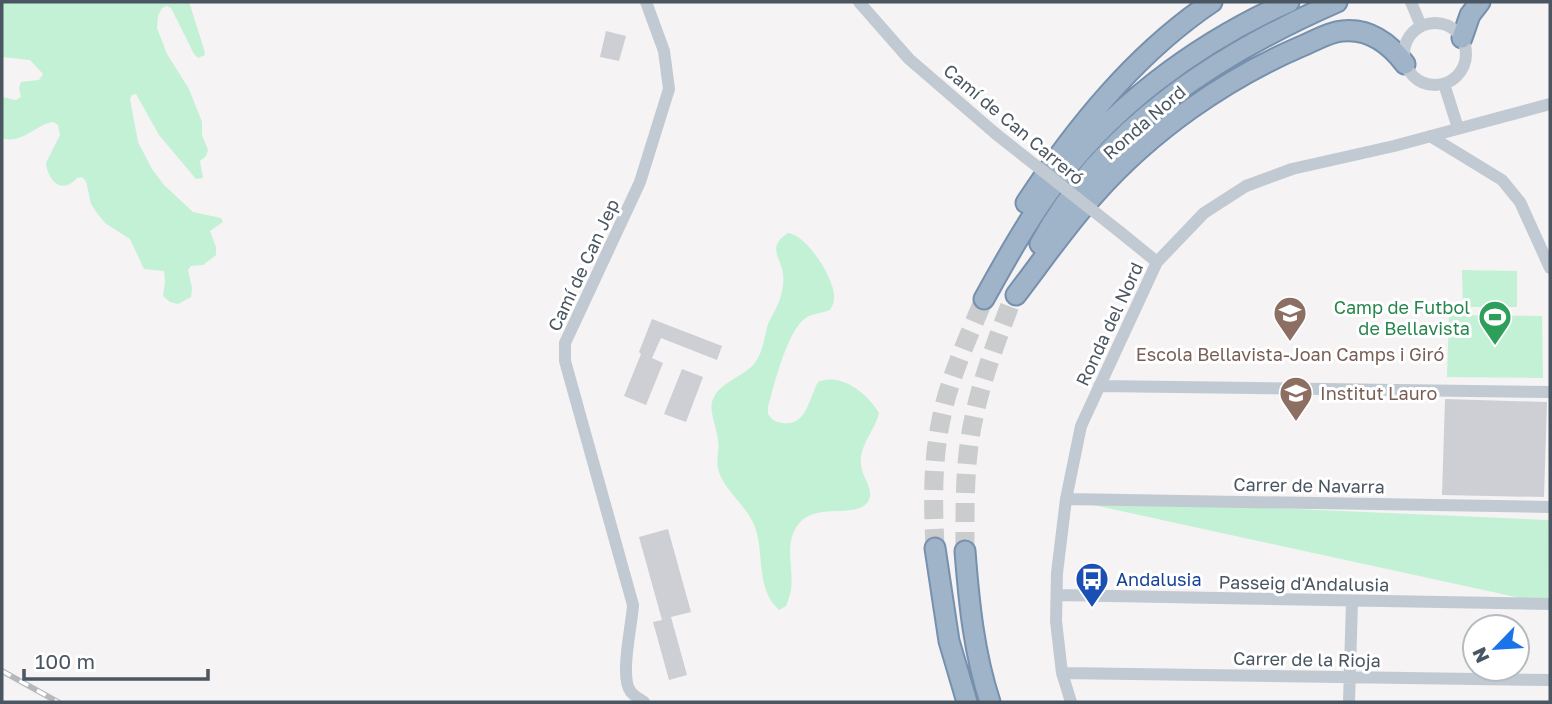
<svg xmlns="http://www.w3.org/2000/svg" width="1552" height="704" font-family="'Golos Text',sans-serif">
<style>
.green{fill:#c3f1d5}
.building{fill:#cdcfd5}
.lines{fill:none;stroke-linecap:round;stroke-linejoin:round}
.trunk-tunnel{stroke:#caccce;stroke-width:19;stroke-dasharray:19 10;stroke-linecap:butt}
.trunk-casing{stroke:#7690ad;stroke-width:23}
.minor{stroke:#c1cad2;stroke-width:12}
.trunk{stroke:#9fb4c9;stroke-width:19}
.rail-casing{stroke:#b5b8bd;stroke-width:6}
.rail{stroke:#fff;stroke-width:3.5;stroke-dasharray:10;stroke-linecap:butt}
.minor-bridge{stroke:#c1cad2;stroke-width:12}
.labels{text-anchor:middle;dominant-baseline:central;stroke-width:6;stroke-linejoin:round;paint-order:stroke}
.street-label{font-size:18px;fill:#4a5661;stroke:#fff}
.leisure-label{font-size:18px;fill:#27864d;stroke:#fff;text-anchor:end}
.education-label{font-size:18px;fill:#785e54;stroke:#fff}
.transit-label{font-size:18px;fill:#164399;stroke:#fff;text-anchor:start}
</style>
<rect width="100%" height="100%" fill="#f5f3f3"/>
<!-- green -->
<path class="green" d="M2,2H189L204,49L205,55L198,58L194,54L171,8L167,6L162,8L158,16L157,28L167,54L189,89L202,122V135L208,150L206,156L200,161L203,178L196,179L159,135L136,94L132,95L130,99L138,142L152,169L164,185L193,212L221,218L223,222L210,231L216,247V255L203,265L191,266L188,270L192,288L191,297L178,304L170,302L163,296L165,281L164,271L144,269L130,239L105,223L97,213L91,204L86,181L82,177L77,178C62,195 48,181 46,163L60,135L58,125L53,122C34,125 22,145 2,138V97L16,100L21,97L19,88L21,82L39,80L43,74L30,60L2,57Z
M788,233C807,235 836,280 834,299C834,303 832,306 830,310C823,313 816,313 809,316C788,325 774,386 768,407V414C772,420 775,422 783,423C807,426 809,398 818,382C841,372 868,394 879,413C875,430 859,446 861,464C861,476 874,488 869,500C859,521 814,500 797,526C784,545 794,569 791,590C790,595 788,601 786,606L779,610C756,589 764,556 756,530C749,507 726,493 719,472C715,461 720,451 718,440C717,427 708,411 713,399C720,382 743,377 754,364C763,353 764,338 768,324C772,315 779,305 781,295C783,289 784,280 783,274C781,257 766,247 788,233Z
M1462,270L1517,271V307H1463Z
M1449,315L1542,316L1543,378L1447,377Z
M1066,499L1549,520L1548,604Z"/>
<!-- building -->
<path class="building" d="M606,31L626,36L619,61L600,57Z
M652,319L722,346L717,360L661,338L652,358L663,363L646,405L624,396L641,354L639,352Z
M682,369L703,377L686,422L664,414Z
M1445,399L1547,402L1544,497L1442,495Z
M668,529L691,612L671,617L687,675L669,680L653,622L662,620L639,537Z"/>
<g class="lines">
<!-- trunk-tunnel -->
<path class="trunk-tunnel" d="M935,548C933,505 932,462 941,420C949,378 968,338 984,299
M965,551C965,507 964,461 974,417C982,379 996,342 1010,305"/>
<defs>
<path id="trunk" d="M1462,38L1470,15L1480,2
M1026,203C1076,127 1136,53 1212,2
M1040,244C1104,127 1218,54 1337,2
M1016,295C1042,261 1066,226 1095,194C1151,131 1225,79 1302,46C1314,41 1329,32 1342,31C1369,28 1390,44 1405,64
M984,299C1004,263 1024,227 1048,193C1108,109 1195,44 1289,2
M935,548L949,641L967,702
M965,551C969,603 974,653 990,702"/>
</defs>
<!-- trunk casing -->
<use href="#trunk" class="trunk-casing"/>
<!-- minor -->
<path class="minor" d="M859,2L909,59L996,134
M1411,2L1421,26
M1404 54a31 31 0 1 1 62 0a31 31 0 1 1-62 0Z
M1444,84L1458,128
M1430,136L1502,180L1520,202L1550,268
M1120,232L1157,262
M1099,386L1550,392
M1066,499L1550,507
M1057,595L1550,604
M1062,673L1550,680
M644,702C640,699 634,696 631,692C619,678 632,625 633,605L565,361V343L640,182L669,89L664,51L646,2
M1071,702L1062,673L1056,621L1057,573L1066,499L1081,426L1157,262L1204,213L1246,186L1292,169L1394,146L1550,104
M1349,702L1352,601"/>
<!-- trunk -->
<use href="#trunk" class="trunk"/>
<defs>
<path id="rail" d="M2,671L58,702"/>
</defs>
<!-- rail casing -->
<use href="#rail" class="rail-casing"/>
<!-- rail -->
<use href="#rail" class="rail"/>
<!-- minor-bridge -->
<path class="minor-bridge" d="M996,134L1120,232"/>
</g>
<!-- icons -->
<defs>
<symbol id="school-pin" viewBox="-11 -11 22 30"><path d="M0 17L-7.5 6A9.5 9.5 0 1 1 7.5 6Z" fill="#8d6e63" stroke="#fff"/><path d="M0-5L7-2L0 1L-7-2ZM-4 1L0 2.5L4 1V4Q0 6-4 4Z" fill="#fff"/></symbol>
<symbol id="stadium-pin" viewBox="-11 -11 22 30"><path d="M0 17L-7.5 6A9.5 9.5 0 1 1 7.5 6Z" fill="#2e9e5b" stroke="#fff"/><path d="M0-5a6.5 5 0 1 0 0 10a6.5 5 0 1 0 0-10ZM-3.5-1.8h7v3.6h-7Z" fill="#fff"/></symbol>
<symbol id="bus-pin" viewBox="-11 -11 22 30"><path d="M0 17L-7.5 6A9.5 9.5 0 1 1 7.5 6Z" fill="#1a4fb4" stroke="#fff"/><path d="M-5-6H5V4H4V6H2V4H-2V6H-4V4H-5ZM-3.5-4V0h7V-4ZM-3.5 1.2v1.5H-2V1.2ZM2 1.2v1.5H3.5V1.2Z" fill="#fff"/></symbol>
</defs>
<g fill-rule="evenodd">
<use href="#school-pin" x="1271" y="294" width="38" height="52"/>
<use href="#stadium-pin" x="1476" y="298" width="38" height="52"/>
<use href="#school-pin" x="1277" y="374" width="38" height="52"/>
<use href="#bus-pin" x="1073" y="560" width="38" height="52"/>
</g>
<g class="labels">
<!-- street labels -->
<g class="street-label">
<text transform="translate(1144 122) rotate(-41)">Ronda Nord</text>
<text transform="translate(1014 124) rotate(40)">Camí de Can Carreró</text>
<text transform="translate(583 265) rotate(-65)">Camí de Can Jep</text>
<text transform="translate(1109 324) rotate(-65)">Ronda del Nord</text>
<text transform="translate(1309 485) rotate(1)">Carrer de Navarra</text>
<text transform="translate(1304 583) rotate(1)">Passeig d'Andalusia</text>
<text transform="translate(1307 659) rotate(1)">Carrer de la Rioja</text>
</g>
<!-- leisure labels -->
<g class="leisure-label">
<text x="1470" y="307">Camp de Futbol<tspan x="1470" dy="21">de Bellavista</tspan></text>
</g>
<!-- education labels -->
<g class="education-label">
<text x="1290" y="354">Escola Bellavista-Joan Camps i Giró</text>
<text x="1320" y="393" text-anchor="start">Institut Lauro</text>
</g>
<!-- transit labels -->
<g class="transit-label">
<text x="1116" y="579">Andalusia</text>
</g>
</g>
<!-- border -->
<rect width="1552" height="704" fill="none" stroke="#4a5661" stroke-width="7"/>
<!-- north arrow -->
<g transform="translate(1496 648) rotate(245)"><circle r="33" fill="#ffffff" stroke="#b7bbc0" stroke-width="2"/>
<path d="M0-5L12 26L0 18L-12 26Z" fill="#1a73e8"/>
<text y="-10" font-size="19" font-weight="bold" text-anchor="middle" fill="#4a5661">N</text>
</g>
<!-- scale -->
<path d="M24 669v10h184v-10" fill="none" stroke="#4a5661" stroke-width="3.5"/>
<text x="35" y="669" font-size="21" fill="#4a5661" stroke="#ffffff" stroke-width="5" paint-order="stroke">100 m</text>
</svg>
